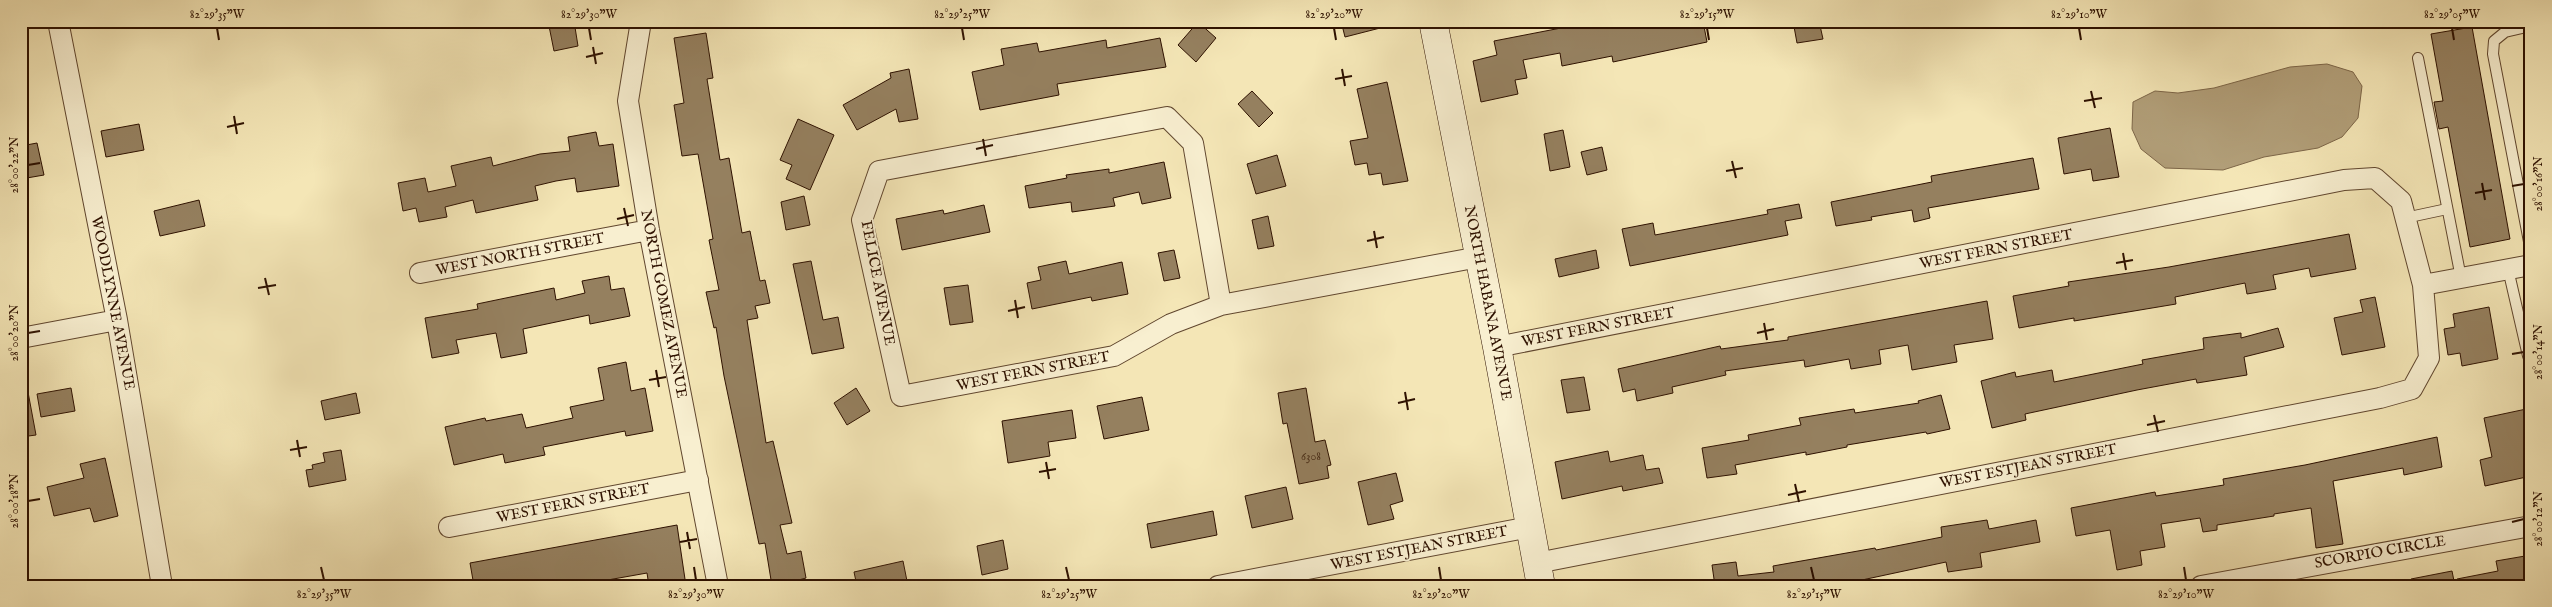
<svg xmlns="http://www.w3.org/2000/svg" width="2552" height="607" font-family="'IM FELL English',serif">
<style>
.water{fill:#b19e78;stroke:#7d6648}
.building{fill:#95805f;stroke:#2e1100}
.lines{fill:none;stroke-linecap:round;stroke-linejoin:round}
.lane-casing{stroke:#60462e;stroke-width:12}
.street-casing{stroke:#60462e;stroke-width:22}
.secondary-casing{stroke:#2e1100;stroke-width:29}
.lane{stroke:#f8efd0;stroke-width:10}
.street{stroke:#f8efd0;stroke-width:20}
.secondary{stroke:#f8efd0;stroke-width:28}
.ticks{fill:none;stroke:#2e1100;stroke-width:2}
.labels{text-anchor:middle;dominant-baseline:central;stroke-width:4;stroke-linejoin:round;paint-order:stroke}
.number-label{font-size:12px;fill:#482d18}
.street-label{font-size:15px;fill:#2e1100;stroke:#f8efd0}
.neatline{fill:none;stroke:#2e1100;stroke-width:2}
.ticks-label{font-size:12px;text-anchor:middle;fill:#2e1100}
</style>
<rect width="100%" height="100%" fill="#f4e6b6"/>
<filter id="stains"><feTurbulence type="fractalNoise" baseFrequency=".004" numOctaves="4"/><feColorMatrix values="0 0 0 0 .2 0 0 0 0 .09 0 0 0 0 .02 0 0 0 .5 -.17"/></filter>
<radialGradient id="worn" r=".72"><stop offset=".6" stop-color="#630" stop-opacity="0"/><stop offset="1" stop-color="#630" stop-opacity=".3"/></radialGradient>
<!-- water -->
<path class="water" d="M2327,64L2353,72L2362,86L2358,118L2342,137L2318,148L2264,157L2223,170L2165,168L2141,149L2132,129L2133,102L2155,91L2178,93L2214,88L2290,67Z"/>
<!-- building -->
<path class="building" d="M548,21H574L578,46L554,51Z
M1341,21H1388V26L1345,37Z
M1597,21H1703L1707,42L1613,62L1612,56L1562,66L1560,53L1523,60L1527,78L1515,80L1518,94L1481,102L1473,61L1497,55L1494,41Z
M1793,21H1819L1823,39L1797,43Z
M1198,22L1216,38L1196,62L1178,45Z
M2472,27L2510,239L2470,247L2448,127L2439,129L2434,102L2443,101L2431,34Z
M706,33L713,78L707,79L720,160L729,158L742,233L750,231L760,281L765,280L770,303L755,306L758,318L747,320L766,443L773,441L792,523L780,525L787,554L801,551L806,578L795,581L796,586H772L765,543L759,544L724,376L716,327L714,328L706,292L719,290L709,240L713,239L698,154L682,156L674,105L684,103L674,38Z
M1160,38L1166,67L1057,84L1059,95L980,110L972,72L1004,65L1001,49L1037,43L1039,52L1106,40L1107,48Z
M909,69L918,119L899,122L896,109L857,130L843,105L891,78L890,73Z
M1387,82L1408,181L1383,185L1381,173L1369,175L1367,163L1355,165L1350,141L1368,138L1357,89Z
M1252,91L1273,113L1259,127L1238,104Z
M798,119L834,135L810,190L786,179L792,165L780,160Z
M139,124L144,150L106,157L101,131Z
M2110,128L2119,177L2093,181L2091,169L2064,174L2058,138Z
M1563,130L1570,167L1550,171L1544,134Z
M596,132L599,146L613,144L619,186L577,192L575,178L556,181L535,186L538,200L476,213L473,200L445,207L447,217L419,222L416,208L403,211L398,183L425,178L428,192L456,186L451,166L491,157L493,166L540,154L570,151L568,137Z
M37,143L44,175L21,179V146Z
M1602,147L1607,170L1587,175L1581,152Z
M1277,155L1286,186L1256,194L1247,164Z
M2033,158L2039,189L1928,208L1930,218L1914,222L1912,210L1871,217L1872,220L1836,226L1831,202L1932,182L1931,176Z
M1164,162L1171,198L1142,204L1139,192L1113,198L1115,206L1072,212L1071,202L1029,208L1025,186L1067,178L1066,175L1109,169V173Z
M804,196L810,225L786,230L781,202Z
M199,200L205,226L160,236L154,211Z
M1799,204L1802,218L1785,221L1788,235L1630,266L1622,229L1653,223L1655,235L1768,214L1767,210Z
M984,205L990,232L902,250L896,219L943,210L944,214Z
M1268,216L1274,246L1258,249L1252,220Z
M2349,234L2356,269L2311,277L2309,268L2273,275L2276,289L2247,294L2245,283L2175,297L2176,304L2074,321V318L2019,328L2013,296L2069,286L2068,282L2169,267Z
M1174,250L1180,278L1164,281L1158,253Z
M1596,250L1599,268L1559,277L1555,259Z
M811,261L823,320L838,317L844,348L812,354L793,264Z
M1066,261L1069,274L1122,262L1128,294L1092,301L1091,297L1032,309L1027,283L1041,280L1038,267Z
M609,276L611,290L624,288L630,316L590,324L589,315L523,329L527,353L501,358L496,333L456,340L459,353L432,358L425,318L478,309L477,304L554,288L556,300L585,293L582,281Z
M968,285L973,322L950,325L944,288Z
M2375,297L2385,347L2342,355L2334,318L2363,312L2360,300Z
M1987,301L1993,339L1954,345L1957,362L1912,370L1908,345L1879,350L1881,364L1851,369L1849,359L1805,367L1804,360L1725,371L1726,375L1672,387L1673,393L1637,401L1635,389L1623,392L1618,369L1720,346L1721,349L1788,340V337Z
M2489,307L2498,359L2462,366L2460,353L2448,355L2444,329L2455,327L2453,314Z
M2278,328L2284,347L2244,357L2247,375L2197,383L2196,379L2137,390L2025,414L2026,420L1992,428L1981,381L2015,372L2016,377L2052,370L2054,382L2143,364L2142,360L2204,349L2203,338L2241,333V338Z
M626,362L631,391L645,388L653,431L626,436L625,431L543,447L545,455L505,463L503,454L454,465L445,427L485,418L486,421L522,414L526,428L573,418L570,407L604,400L598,368Z
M1584,377L1590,410L1567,413L1561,380Z
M71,388L75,411L41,417L37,394Z
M856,388L870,411L847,425L834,403Z
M1306,388L1315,442L1325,440L1331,465L1327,466L1329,478L1299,484L1287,423L1283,424L1278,393Z
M28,392L36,435L21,437V393Z
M356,393L360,413L325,420L321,401Z
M1941,395L1950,429L1927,434L1926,432L1847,445V447L1806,455V452L1735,465L1737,474L1707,478L1702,448L1749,440L1748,435L1801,425L1799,418L1854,409L1855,413L1919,403L1918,401Z
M1142,397L1149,430L1104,439L1097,406Z
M2531,408V476L2485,486L2480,460L2492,457L2484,418Z
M1072,410L1076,438L1048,442L1050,456L1008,463L1002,421Z
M2437,437L2442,467L2404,475L2403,468L2333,481L2343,544L2316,548L2311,508L2274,514V516L2217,525V530L2203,532L2200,518L2161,524L2165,547L2140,551L2142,565L2117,570L2110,530L2076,536L2071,508L2155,492L2156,496L2224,485L2223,479L2305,465Z
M341,450L346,480L309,487L306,470L313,469L312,465L325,462L323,453Z
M1608,451L1610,462L1643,455L1646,470L1659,468L1663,483L1623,491L1622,486L1562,499L1555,462Z
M105,458L118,516L94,522L90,508L54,516L47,487L84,478L80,464Z
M1396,473L1403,501L1390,505L1394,519L1368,525L1358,482Z
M1286,487L1293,519L1252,528L1245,496Z
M1213,511L1217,535L1151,548L1147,524Z
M1987,520L1989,529L2036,520L2040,542L1980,553L1982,567L1948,572L1946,562L1834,586L1833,582L1813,586H1715L1712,565L1736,562L1738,576L1774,572L1773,566L1875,548L1876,550L1942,537L1941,527Z
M677,525L686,586H649L647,573L574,586H474L470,563Z
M1003,540L1008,569L982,575L977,546Z
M2531,555V582L2513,586H2458L2457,579L2498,571L2496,561Z
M903,561L908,586H857L854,572Z
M2452,571L2455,586H2412L2411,579Z"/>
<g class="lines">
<defs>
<path id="lane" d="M2531,26L2505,32L2494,41L2493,54L2531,252
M2418,58L2461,278
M2405,218L2447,209
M2508,269L2528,356L2531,359"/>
<path id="street" d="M58,21L117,320L162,586
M641,21L628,101L649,230L718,586
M420,273L649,230
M2423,285L2531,265
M1221,305L1193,143L1167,117L879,171L862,220L901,396L1114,356L1171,324L1221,305L1479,257
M21,338L117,320
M1497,347L2344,180L2375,178L2401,201L2423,285L2429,358L2412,389L2380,398L1537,563
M449,527L698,480
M1218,586L1530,527
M2201,586L2531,526"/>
<path id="secondary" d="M1433,21L1497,347L1541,586"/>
</defs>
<!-- lane casing -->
<use href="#lane" class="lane-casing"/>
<!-- street casing -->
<use href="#street" class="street-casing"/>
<!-- secondary casing -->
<use href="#secondary" class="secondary-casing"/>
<!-- lane -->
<use href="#lane" class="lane"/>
<!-- street -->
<use href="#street" class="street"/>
<!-- secondary -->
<use href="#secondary" class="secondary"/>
</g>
<!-- ticks -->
<path class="ticks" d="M217,28L219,40M589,28L591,40M962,28L964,40M1334,28L1336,40M1707,28L1709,40M2079,28L2081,40M2452,28L2454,40M593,47L596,64M586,57L603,53M1342,69L1345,86M1335,79L1352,76M2091,91L2095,108M2084,101L2102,98M234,116L237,134M227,127L244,123M983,139L986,156M976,149L993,145M1732,161L1736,178M28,165L40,163M1726,171L1743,168M2482,183L2485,200M2512,186L2524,184M2475,193L2492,190M624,208L628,226M617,219L634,215M1374,231L1377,248M1367,241L1384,237M2123,253L2126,270M2116,263L2133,260M265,278L269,295M258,288L276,285M1015,300L1018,318M1008,311L1025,307M1764,323L1767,340M28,333L40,331M1757,333L1774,329M2512,354L2524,352M656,370L659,387M649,380L666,377M1405,392L1408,410M1398,403L1415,399M2154,415L2158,432M2147,425L2165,421M297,440L300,457M290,450L307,447M1046,462L1049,479M1039,472L1056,469M1795,484L1799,502M1788,495L1806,491M28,501L40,499M2512,522L2524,519M687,532L690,549M680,542L697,539M321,567L324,580M694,567L696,580M1066,567L1069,580M1439,567L1441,580M1811,567L1814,580M2184,567L2186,580"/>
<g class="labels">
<!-- number labels -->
<g class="number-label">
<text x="1311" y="456">6308</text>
</g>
<!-- street labels -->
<g class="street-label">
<text transform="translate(1996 249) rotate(-11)">WEST FERN STREET</text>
<text transform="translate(520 254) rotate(-11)">WEST NORTH STREET</text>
<text transform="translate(878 283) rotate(79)">FELICE AVENUE</text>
<text transform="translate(113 303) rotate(79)">WOODLYNNE AVENUE</text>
<text transform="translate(1488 303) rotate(79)">NORTH HABANA AVENUE</text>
<text transform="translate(664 304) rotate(79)">NORTH GOMEZ AVENUE</text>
<text transform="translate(1598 327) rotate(-11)">WEST FERN STREET</text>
<text transform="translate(1033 371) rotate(-11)">WEST FERN STREET</text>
<text transform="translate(2028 466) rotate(-11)">WEST ESTJEAN STREET</text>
<text transform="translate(573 503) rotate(-11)">WEST FERN STREET</text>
<text transform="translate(1419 548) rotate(-11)">WEST ESTJEAN STREET</text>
<text transform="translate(2380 552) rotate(-10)">SCORPIO CIRCLE</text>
</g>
</g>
<!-- margin -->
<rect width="2552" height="607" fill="none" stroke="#f4e6b6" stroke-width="55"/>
<rect x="28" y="28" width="2496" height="552" class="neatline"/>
<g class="ticks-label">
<text x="217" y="18">82°29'35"W</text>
<text x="589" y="18">82°29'30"W</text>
<text x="962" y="18">82°29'25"W</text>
<text x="1334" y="18">82°29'20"W</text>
<text x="1707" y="18">82°29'15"W</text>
<text x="2079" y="18">82°29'10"W</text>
<text x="2452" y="18">82°29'05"W</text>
<text transform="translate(14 165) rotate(-90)" y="4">28°00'22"N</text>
<text transform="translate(2538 184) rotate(-90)" y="4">28°00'16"N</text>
<text transform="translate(14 333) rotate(-90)" y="4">28°00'20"N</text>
<text transform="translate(2538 352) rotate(-90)" y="4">28°00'14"N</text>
<text transform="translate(14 501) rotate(-90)" y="4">28°00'18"N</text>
<text transform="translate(2538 519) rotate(-90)" y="4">28°00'12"N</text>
<text x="324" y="598">82°29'35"W</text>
<text x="696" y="598">82°29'30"W</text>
<text x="1069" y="598">82°29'25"W</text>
<text x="1441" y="598">82°29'20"W</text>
<text x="1814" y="598">82°29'15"W</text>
<text x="2186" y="598">82°29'10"W</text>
</g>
<rect width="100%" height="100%" filter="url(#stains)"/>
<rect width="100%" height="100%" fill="url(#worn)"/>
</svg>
